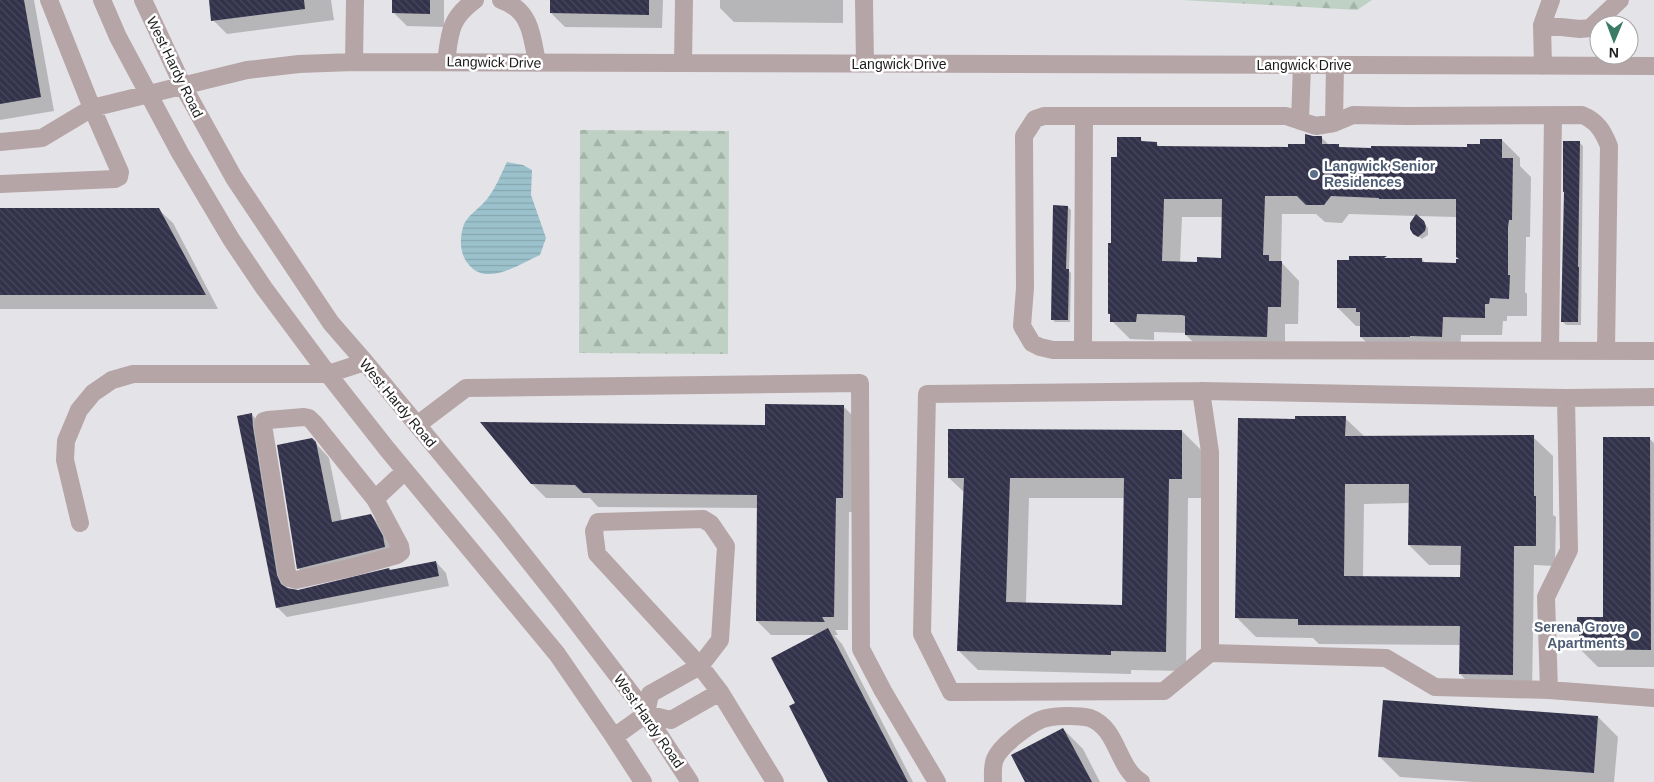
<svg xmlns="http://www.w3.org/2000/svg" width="1654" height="782" font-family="Arial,sans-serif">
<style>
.forest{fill:url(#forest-firs)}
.water{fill:url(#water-rules)}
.shadow{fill:#0003;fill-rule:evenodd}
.building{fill:url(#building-back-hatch);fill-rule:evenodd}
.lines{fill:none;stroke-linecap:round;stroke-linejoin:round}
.minor{stroke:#b6a5a7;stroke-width:18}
.service-dot{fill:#5c6f8a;stroke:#fff;stroke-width:2}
.labels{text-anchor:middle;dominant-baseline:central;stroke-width:5;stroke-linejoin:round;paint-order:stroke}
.street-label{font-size:14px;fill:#1c1c1d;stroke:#fff}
.service-label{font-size:14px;font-weight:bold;fill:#4e5e75;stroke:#fff;text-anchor:start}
</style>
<defs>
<pattern id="forest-firs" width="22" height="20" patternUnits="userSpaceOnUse" patternTransform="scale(1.25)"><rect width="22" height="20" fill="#bed1c4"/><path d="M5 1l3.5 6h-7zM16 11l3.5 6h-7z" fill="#a3b3a8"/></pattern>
<pattern id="water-rules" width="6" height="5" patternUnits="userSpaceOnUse" patternTransform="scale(1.25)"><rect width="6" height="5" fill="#9bc2cc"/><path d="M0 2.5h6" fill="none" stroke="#85a6af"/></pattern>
<pattern id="building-back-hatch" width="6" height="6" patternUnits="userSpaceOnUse" patternTransform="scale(1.25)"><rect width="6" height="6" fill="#33324b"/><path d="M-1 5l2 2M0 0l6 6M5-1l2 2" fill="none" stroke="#47475c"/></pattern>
</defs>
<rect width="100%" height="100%" fill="#e4e4e8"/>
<!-- forest -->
<path class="forest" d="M1182,0H1372L1357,10Z
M580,130L729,131L728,354L579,353Z"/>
<!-- water -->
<path class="water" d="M507,162L523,165L532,170L531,195L546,238L540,255C517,265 484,289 466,261C459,250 460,236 464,224C468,215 481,207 487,199C496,188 501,174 507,162Z"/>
<!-- shadow -->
<path class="shadow" d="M0,0H34L54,111L0,120Z
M210,0H331L334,20L227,34L213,20Z
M393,0H444V27L407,26L393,12Z
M551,0H663L662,28L565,27L551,13Z
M720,0H843V23L734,22L720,8Z
M1321,137L1329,145H1338L1341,148H1468L1502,140L1520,158V166L1531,177L1530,237H1526V246L1525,292L1527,294V316H1507V321H1503L1502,335H1461L1460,355H1379L1361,337V326H1356L1338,308L1351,257L1422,259L1426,264H1457L1460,260L1457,217L1416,216L1428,228V235L1422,239L1414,233L1416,216L1349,214L1342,223L1325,222L1316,214H1282L1281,262L1299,281L1298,324H1285V354L1204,353L1186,335V333L1154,332V340L1130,339L1112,321V316L1109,313L1118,159L1140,138L1144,143H1156L1160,147L1289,149L1306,145ZM1182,217H1223L1222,259L1198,263H1180Z
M1580,143L1583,146L1581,325H1566L1562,321L1566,193Z
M1068,207L1071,210L1069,271L1071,273L1070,322H1055L1052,319Z
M0,209H158L173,223L218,309H0Z
M843,406L857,420L856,512H849L848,630H835L838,635H834L842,644L913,782H829L818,635H771L757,621L759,508L598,507L590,498H546L532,484Z
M252,415L262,425V438L288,589L298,592L436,562L446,573L449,586L287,617L277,607L239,417Z
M1345,418L1365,437H1533L1553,456V515L1556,517L1555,566L1534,565L1532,694H1480L1460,674L1461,645L1319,644L1313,638L1256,637L1236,617L1296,420ZM1410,503L1409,545L1429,565H1462V578L1363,577L1364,504Z
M1182,431L1202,451L1201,498H1188L1186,671L1131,670V674L978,670L958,650L965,493L949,478ZM1029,498H1124L1123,606L1026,603Z
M312,439L329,458L342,521L371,515L385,530L396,552L312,582L298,568Z
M1650,439L1654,443V667H1598L1580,649V633L1578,631L1604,619Z
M1598,717L1618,737L1614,782H1474L1400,777L1380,757Z
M1063,729L1083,749L1100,782H1026Z"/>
<!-- building -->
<path class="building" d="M0,0H24L41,97L0,104Z
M209,0H304L305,9L211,21Z
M392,0H430V14L392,13Z
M550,0H649V15L550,13Z
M1305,134L1313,136H1322V144H1339V147L1371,148V146L1467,147V144H1480V139H1502V158H1513L1512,220H1509L1508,227V275H1510L1509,299L1490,298L1489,304H1485V318L1443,317L1442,337L1410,336V337H1360V312H1356V308H1337V260H1349V256H1387L1384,258H1422V262L1456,263V259H1459L1456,257V199H1379V198L1331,196L1324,205H1306L1297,196H1265L1263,255H1269V261H1282L1281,307H1268L1267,337L1185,335V316L1182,315L1137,314L1136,322H1110V314H1108V243H1111V157H1117V137H1141V141L1157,142V146L1288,147V144H1305ZM1164,199H1222L1221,258L1197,257V262L1162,261Z
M1563,141H1580L1578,267H1579L1578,322H1561L1564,192H1563Z
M1053,205L1068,206L1066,269H1069L1068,320H1051Z
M0,208H159L206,295H0Z
M1416,214L1424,221L1426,226L1425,231L1418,237L1413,234L1410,229V223Z
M765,404L844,405L843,498H836L834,617H822L825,622L756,621L757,495L583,493L575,485L531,484L480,422L765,425Z
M252,413L253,427L277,575L281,584L287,588L298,590L389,568L390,570L436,561L439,576L276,608L237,416Z
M1295,416H1346L1345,436L1534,435V496H1536V546H1514L1513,675L1459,674L1460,626L1298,625V619L1235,618L1238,418L1295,419ZM1345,484H1409L1408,545L1461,546L1460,577L1344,576Z
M948,429L1182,430V479H1169L1166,652L1111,651V655L957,651L964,478H948ZM1010,478H1124L1122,605L1006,602Z
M1603,437H1650L1651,650L1579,649V631H1577V617H1603Z
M312,438L316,442L332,522L371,514L383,536L385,547L297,569L277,445Z
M828,628L908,782H828L789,706L795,703L771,658Z
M1383,700L1598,716L1594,773L1378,757Z
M1063,728L1092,782H1025L1011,755Z"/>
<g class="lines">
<!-- minor -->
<path class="minor" d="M102,0L118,37L180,153L231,239L264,288L328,374L387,449L557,654L614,737L643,782
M143,0L183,86L234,178L331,323L365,362L501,526L562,603L637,701L690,782
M501,0C531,10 532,36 537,63
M864,0L865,64
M1542,25L1580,29L1590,28L1620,0
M354,62L355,0
M446,62C450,33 449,19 475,0
M683,63L684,0
M1543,66L1542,25L1551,0
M1300,121L1302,65
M1334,123L1335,65
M0,142L42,138L92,108L247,70L299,64L354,62L1654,66
M0,184L115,179L119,177L120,172L92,108L49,0
M1083,350L1084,116
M1550,351L1553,115
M1606,351L1609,146C1603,131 1597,121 1582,115L1406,116L1353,115L1334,123L1316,126L1286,116H1044L1035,119L1024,136L1025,288L1022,326L1032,343L1040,347L1053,350H1083L1654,351
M1201,391L1210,452V653
M1654,397L1566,398L1201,391L927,394L922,634L951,692L1164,691L1210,653L1386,658L1435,687L1549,690L1654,698
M304,417L309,418L314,423L375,499L400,546L401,552L397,555L354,567L296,580L290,578L287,573L263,425L264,421L268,420Z
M417,425L466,388L860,383L861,649L883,691L937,782
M375,499L405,471
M80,523L65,460L66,441L79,410L93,393L112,380L133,374H328L365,362
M1549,690L1546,597L1569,550L1566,398
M646,714L671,720L720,692
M614,737L646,714L650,694L700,666L720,640L726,546L711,524L703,519L598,522L594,531L597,554L700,666L720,692L775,782
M993,782C993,775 992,766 995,759C1000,746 1027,726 1040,720C1052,715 1078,715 1090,718C1118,728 1117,768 1141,782"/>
</g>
<!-- markers -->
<g class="service-dot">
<circle cx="1314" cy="174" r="5"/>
<circle cx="1635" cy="635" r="5"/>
</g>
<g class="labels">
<!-- street labels -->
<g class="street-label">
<text transform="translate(494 62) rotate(1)">Langwick Drive</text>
<text x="899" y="64">Langwick Drive</text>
<text x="1304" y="65">Langwick Drive</text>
<text transform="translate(175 67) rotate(64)">West Hardy Road</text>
<text transform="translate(398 403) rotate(50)">West Hardy Road</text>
<text transform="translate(649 721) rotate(55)">West Hardy Road</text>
</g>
<!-- service labels -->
<g class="service-label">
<text x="1324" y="166">Langwick Senior<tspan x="1324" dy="16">Residences</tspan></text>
<text x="1625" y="627" text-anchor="end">Serena Grove<tspan x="1625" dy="16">Apartments</tspan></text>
</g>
</g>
<!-- north arrow -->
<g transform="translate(1614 40) rotate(181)"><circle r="24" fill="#ffffff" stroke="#a4a4a5"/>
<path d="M0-4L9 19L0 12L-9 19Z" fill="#3b7a67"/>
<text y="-8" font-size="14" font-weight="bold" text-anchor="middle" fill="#1c1c1d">N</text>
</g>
</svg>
